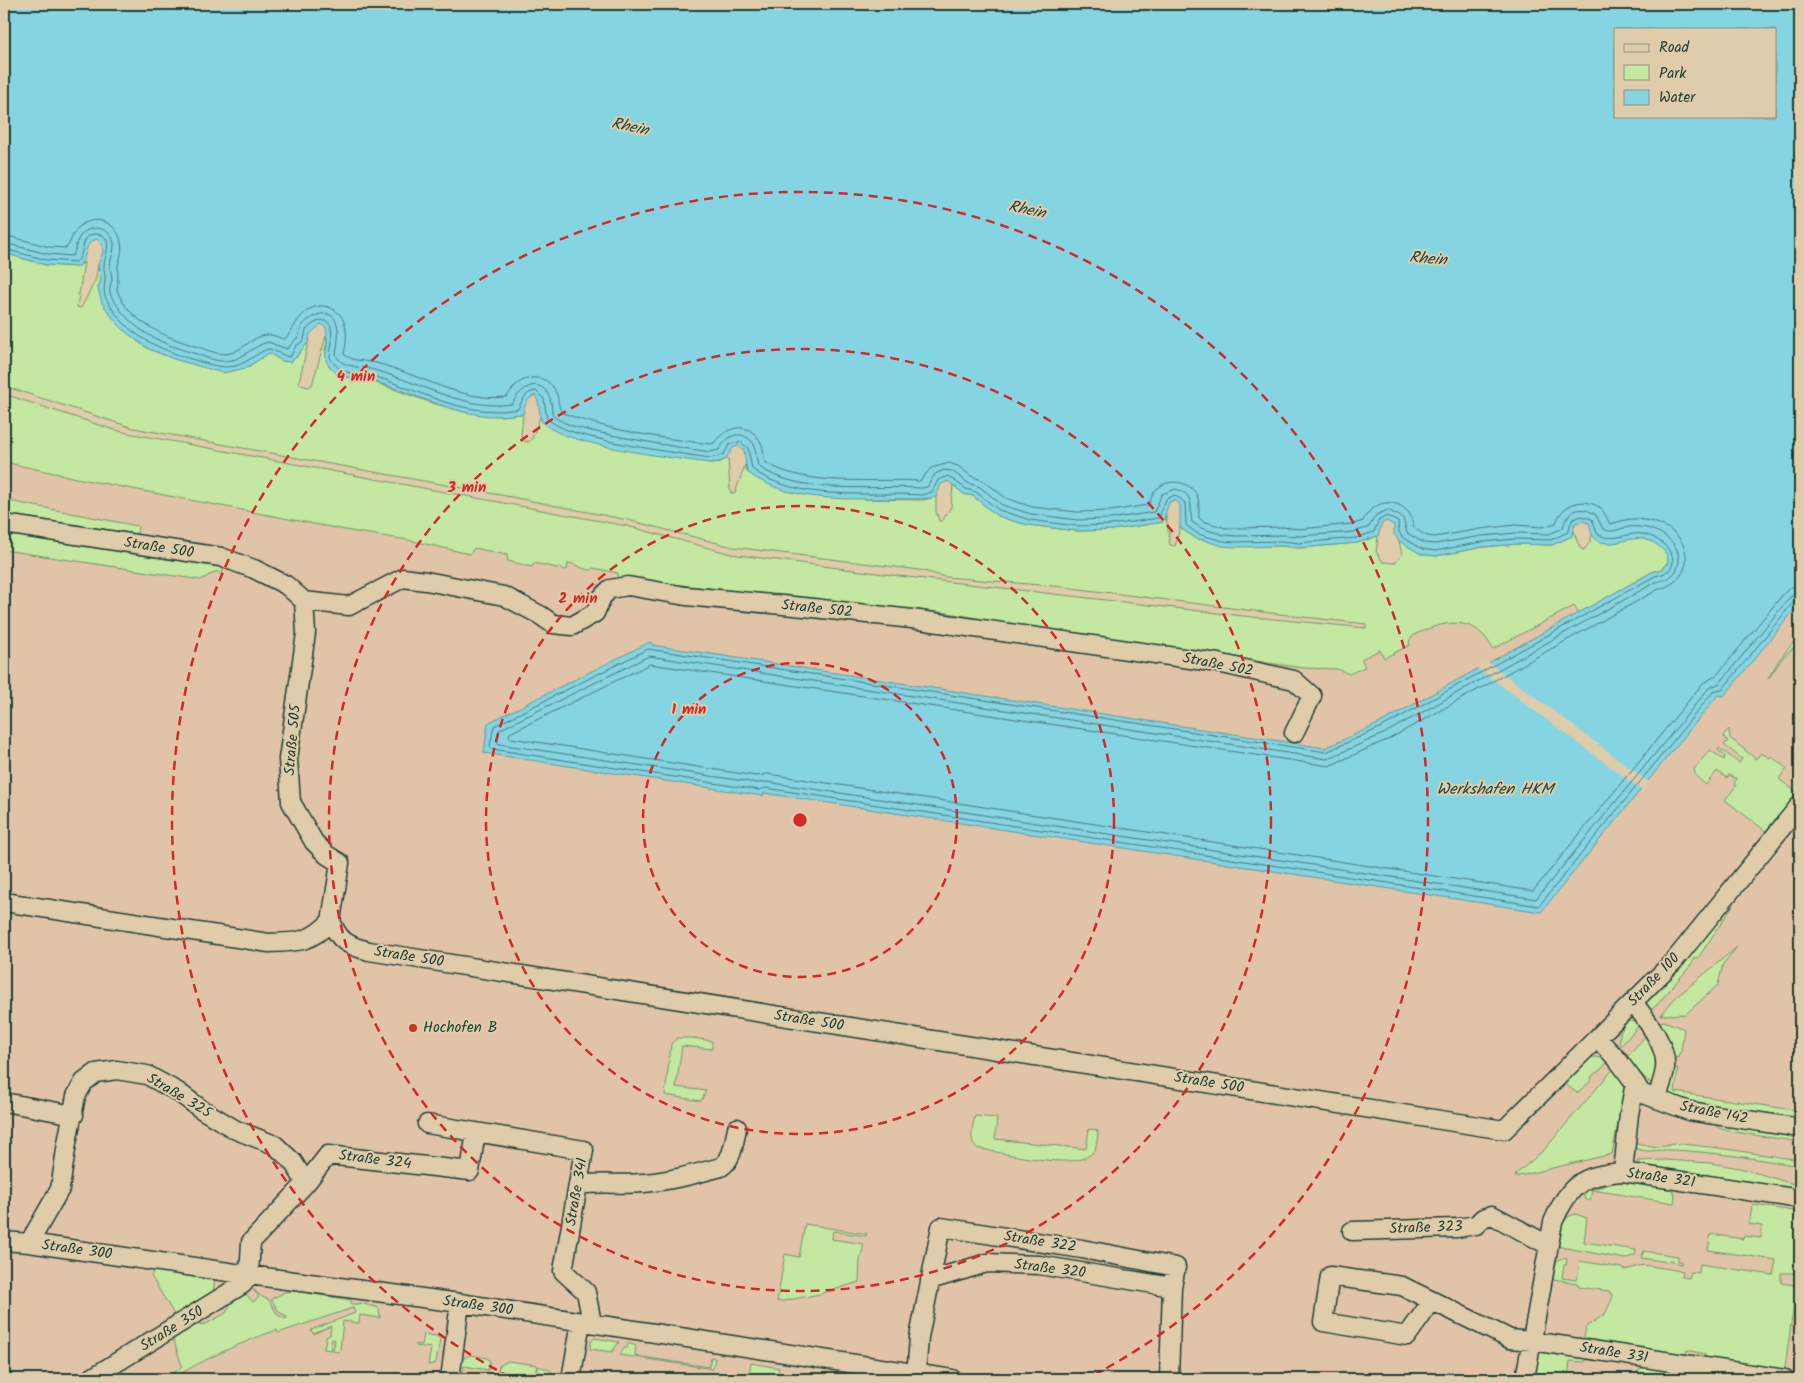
<svg xmlns="http://www.w3.org/2000/svg" width="1804" height="1383" font-family="Kalam,sans-serif">
<style>
.built{fill:#e1c4a7}
.green{fill:#c4e7a1;stroke:#72926a}
.water{fill:#85d4e2;stroke:#5c989c;fill-rule:evenodd}
.pier{fill:#dfccaa}
.lines{fill:none;stroke-linecap:round;stroke-linejoin:round}
.shore{stroke:#48797a;stroke-width:1}
.minor-casing{stroke:#1f3d34;stroke-width:21}
.minor{stroke:#dfccaa;stroke-width:18}
.ring{fill:none;stroke:#d62828;stroke-width:2.5;stroke-dasharray:9 6}
.poi-dot{fill:#c8321e;stroke:#dfccaa;stroke-width:2}
.labels{text-anchor:middle;dominant-baseline:central;stroke-width:4;stroke-linejoin:round;paint-order:stroke}
.street-label{font-size:15px;fill:#1f3d34;stroke:#dfccaa}
.poi-label{font-size:15px;fill:#1f3d34;stroke:#dfccaa;text-anchor:start}
.water-label{font-size:16px;font-style:italic;fill:#24453d;stroke:#dfccaa}
.centre{fill:#d62828;stroke:#dfccaa;stroke-width:2.5}
.ring-label{font-size:15px;text-anchor:middle;font-weight:bold;fill:#d62828;stroke:#dfccaa;stroke-width:4;stroke-linejoin:round;paint-order:stroke}
</style>
<rect width="100%" height="100%" fill="#dfccaa"/>
<filter id="ink" filterUnits="userSpaceOnUse"><feTurbulence type="fractalNoise" baseFrequency=".02" numOctaves="2"/><feDisplacementMap in="SourceGraphic" scale="10" xChannelSelector="R" yChannelSelector="G"/><feConvolveMatrix kernelMatrix="1 2 1 2 8 2 1 2 1" color-interpolation-filters="sRGB"/></filter>
<g filter="url(#ink)">
<!-- built -->
<path class="built" d="M4,456L619,573L618,577L707,589L948,613L989,620L988,622L1303,668H1340L1346,677L1365,667L1362,659L1380,650L1384,658L1409,641L1416,634L1429,629L1458,622L1469,625L1484,636L1493,648L1575,606L1579,614L1380,723L1325,748L484,753L763,796L764,793L1541,912L1718,695L1724,696L1794,609L1800,604V1379H4Z"/>
<!-- green -->
<path class="green" d="M4,253L46,265L78,267L84,262L77,307L81,308L96,279L98,265L101,280L98,288L137,341L149,349L174,359L189,363L246,368L269,353L282,361L297,357L300,349L308,343L299,382L301,385L308,387L312,385L326,336L327,342L325,350L345,377L371,381L432,403L465,412L500,416L523,414L521,436L523,441L528,442L532,439L540,417L543,423L604,445L710,463L721,462L728,458L730,490L731,493H735L745,465L747,472L865,499L923,500L936,497V511L939,521H942L951,507L953,485L964,494L973,496L996,515L1010,520L1029,525L1077,531L1112,530L1163,522L1166,516L1170,545L1175,546L1180,528L1197,539L1204,540L1213,543L1251,546H1283L1299,548L1357,543L1378,536L1376,552L1383,562L1395,563L1402,554L1399,541L1421,554L1436,556L1483,547L1517,544L1552,545L1572,536L1574,531L1577,541L1581,549L1584,550L1590,542L1592,535L1597,539C1604,540 1613,541 1621,541C1625,540 1628,538 1632,538C1646,537 1669,545 1668,562L1661,569L1654,571L1579,614L1574,606L1493,649C1491,644 1487,640 1484,636C1468,618 1446,622 1425,630C1419,633 1413,634 1409,641L1410,645L1384,658L1380,650L1363,658L1362,660L1365,667L1349,674L1337,669L1303,668L988,622V620L948,613L660,583L618,577V573L593,568L592,570C582,570 577,564 568,563L567,570L534,563L532,567L508,561L507,555L474,548L470,554L408,540L356,532L81,479L4,462V394L111,429L133,434L627,526L731,554L899,576L1243,616L1366,628V624L1295,616L1064,587L946,577L920,570L733,547L628,520L517,498L133,428L4,386Z
M4,500L138,526L137,534L4,514Z
M4,534L219,567L223,569L222,576L217,571L201,580L4,550Z
M1800,634V642L1784,656L1768,679L1779,660Z
M1729,729L1730,738L1756,759L1761,753L1770,758L1771,756L1787,769L1779,779L1799,794L1768,833L1725,800L1736,786L1734,783L1737,779L1729,775L1727,778L1717,771L1706,785C1700,780 1695,777 1694,769L1710,750L1724,760L1725,756L1718,750L1719,748L1739,763L1742,759L1724,745L1728,741L1723,736Z
M1734,904L1698,958H1695L1692,964L1656,1006L1649,1011L1645,1000L1723,911Z
M1737,947L1723,964L1718,985L1686,1014L1661,1015L1674,999Z
M1630,1021L1641,1023L1619,1048L1620,1033L1626,1022Z
M1664,1021L1684,1029L1681,1052L1679,1053L1678,1058L1673,1057L1657,1023Z
M1648,1033L1659,1053L1654,1084L1649,1082L1626,1058Z
M677,1038H693L712,1041V1049L682,1046L676,1087L706,1091L701,1101L665,1095L671,1044Z
M1594,1057L1603,1058L1608,1061L1599,1072H1597L1592,1076L1591,1081L1577,1093L1561,1081L1589,1058Z
M1614,1068L1624,1080L1625,1088L1612,1154L1515,1177L1516,1174L1544,1150Z
M1678,1068L1675,1092L1800,1111V1122L1681,1103L1667,1097V1075Z
M975,1116L997,1118L995,1139L1086,1149L1089,1129L1097,1130L1098,1135L1095,1151C1091,1154 1086,1158 1081,1159C1060,1166 1000,1153 977,1148C968,1141 973,1125 975,1116Z
M1711,1122L1800,1134V1142L1728,1131L1719,1128Z
M1631,1142L1657,1147L1673,1143L1719,1148L1800,1160V1166C1758,1159 1715,1152 1672,1150C1655,1149 1647,1155 1631,1146Z
M1666,1160L1710,1163L1740,1168L1800,1186V1192L1644,1167L1637,1161Z
M1617,1182H1631L1669,1188C1676,1191 1675,1196 1674,1203L1592,1190L1590,1201L1585,1199L1584,1196L1587,1191Z
M1754,1205L1800,1212V1273H1781V1283L1794,1285L1796,1289L1784,1374L1705,1362V1354L1687,1350L1685,1359L1583,1344L1586,1327L1605,1314L1613,1297L1609,1291L1579,1287L1577,1283L1553,1279L1556,1261L1562,1258L1567,1259L1566,1265H1564L1562,1278L1577,1280L1580,1261L1622,1268L1625,1270L1643,1265L1683,1271L1682,1277L1689,1278L1691,1272L1699,1273L1700,1264L1773,1275L1776,1260L1708,1250L1711,1234L1743,1239L1744,1236L1761,1238L1762,1226L1749,1224L1752,1207Z
M1575,1214L1587,1218L1584,1242L1636,1250L1635,1255L1625,1259L1561,1247L1558,1245C1561,1232 1560,1218 1575,1214Z
M805,1224L867,1234L866,1236L833,1231L832,1239L864,1244L860,1260L859,1282L820,1294L777,1302L785,1254L799,1257Z
M1644,1251L1678,1256V1261H1681V1264L1672,1262V1260H1669L1668,1262L1641,1258Z
M154,1270L215,1280L213,1292L175,1316L151,1276Z
M253,1289L262,1297L268,1299L278,1315L285,1319L287,1318V1316L280,1313L271,1299L285,1292L293,1291L351,1300V1304H359L360,1303C367,1305 372,1306 379,1308L380,1318L360,1315L359,1323L343,1321L340,1350L337,1352L333,1351L335,1340L332,1339L330,1350L324,1349L326,1337L330,1335L331,1326L313,1334L311,1330L355,1313L353,1308L278,1333L277,1330C239,1343 205,1359 171,1379H166L182,1366L173,1338L196,1325L206,1324L226,1313L231,1303L246,1294L253,1302L259,1297Z
M424,1334L436,1336L440,1339L436,1363L428,1365L431,1348L416,1346V1344L422,1345Z
M594,1338L619,1342L612,1352L590,1349L591,1342Z
M628,1343L636,1346L635,1356L709,1367L711,1357L715,1358L713,1369L620,1355L624,1348H627Z
M1539,1350L1586,1357L1585,1362L1570,1361L1568,1379H1534Z
M471,1355L487,1358L490,1361L488,1370L464,1366L462,1379H457C459,1368 459,1358 471,1355Z
M508,1361L537,1365L534,1379H533V1376L522,1374L521,1379H518V1374L498,1371L499,1366Z
M751,1363L779,1368L776,1379L749,1374Z
M1645,1365L1736,1379H1632L1637,1372Z
M538,1366L550,1370L556,1379H536Z
M827,1374L863,1379H826Z"/>
<!-- water -->
<path class="water" d="M4,4H1800V603L1724,696L1718,695L1541,912L764,793L763,796L484,753L488,723L650,642L652,643V645L1325,748L1380,723L1654,571C1659,570 1664,569 1667,564C1669,559 1667,554 1663,550C1637,524 1618,552 1597,540C1591,536 1591,529 1589,523L1582,521L1575,523L1572,536L1552,545L1517,544L1483,547L1436,556L1421,554L1399,541L1394,534V525L1387,521L1382,523L1378,536L1357,543L1299,548L1283,546L1236,547L1222,546L1204,540L1197,539L1180,528V504L1175,500L1169,502L1163,522L1112,530L1077,531L1029,525L1009,520L996,515L973,496L964,494L948,481L941,484L936,497C925,499 917,499 906,499C853,498 792,505 747,472L744,450L738,446L733,448C725,460 725,462 710,463C674,458 569,446 544,424C537,417 542,405 535,395C526,400 525,404 523,414C509,415 496,417 481,415C443,410 409,391 372,381C357,377 341,380 330,367C322,357 327,352 327,342C327,337 327,332 326,327L321,324L310,334L308,343C301,349 298,356 291,362L282,361L269,353L246,368L223,373L174,359L149,349L127,333L115,321L102,303L98,288L101,280L98,265L103,252L102,243L97,239C82,243 89,257 78,267L46,265L4,253ZM1615,29H1775V116H1615Z"/>
<!-- pier -->
<path class="pier" d="M1487,661L1650,783L1643,791L1476,667Z"/>
<g class="lines">
<!-- shore -->
<path class="shore" d="M4,235L50,247L66,248C72,242 71,233 80,226C86,221 95,219 102,221C117,225 124,240 121,255C120,259 118,263 118,266C117,275 119,281 117,290C128,322 166,337 195,346C205,349 215,354 225,354C242,353 250,337 266,335C273,334 279,338 285,339C294,329 297,317 310,309C316,306 322,305 328,307C349,314 348,336 344,354C351,362 366,360 376,363C419,374 461,402 506,397C510,393 513,388 516,385C531,373 551,376 557,395C559,401 558,409 563,413C609,431 661,438 710,444L714,443C725,428 746,420 759,439C764,446 763,455 765,462C806,488 874,478 920,481L931,468L949,463L958,466L971,476L984,481L1006,498L1032,507L1077,512L1110,511L1148,505C1152,499 1152,492 1158,488C1170,477 1193,482 1198,498C1200,505 1198,512 1199,518L1203,521L1226,528H1236L1283,527L1299,529L1353,524L1363,521C1372,502 1394,495 1409,513C1412,518 1413,523 1414,528L1427,536L1435,537L1480,529L1515,525L1542,527L1556,523C1561,505 1582,496 1599,507C1605,511 1606,518 1610,524C1615,523 1620,521 1625,520C1637,517 1653,521 1664,526C1695,542 1694,580 1659,589L1389,739L1329,766L650,664L510,733L509,736L511,738L756,776L768,774L1533,891L1703,683L1716,676L1785,592L1791,587L1800,586
M4,243L48,254L72,256C76,251 75,247 77,242C82,227 102,223 111,236C118,245 111,255 110,265C110,270 112,275 112,280C111,284 109,287 110,292C111,298 116,303 119,308C138,334 164,344 193,353C203,356 213,361 223,361C242,362 251,346 268,342L287,349C290,345 295,341 298,337C300,334 299,330 302,326C310,316 331,305 337,324C340,334 337,345 336,355C343,369 361,366 374,370C405,378 434,394 466,401C481,405 497,406 512,404C528,375 553,381 552,415C566,427 588,430 606,434C641,441 675,447 710,452L719,450C727,435 741,428 754,444L758,466C799,496 873,485 922,488L927,487L935,474L944,470L952,471L968,483L980,487L1002,505L1031,514L1077,520L1110,519L1154,512L1162,494L1176,489C1196,495 1189,507 1192,522L1201,528L1224,535L1236,536L1283,535L1299,536L1354,532L1369,527L1376,515L1388,510L1403,518L1407,533L1424,543L1435,544L1482,536L1516,533L1549,534L1563,528C1567,510 1580,504 1596,515L1603,529C1612,534 1619,528 1629,527C1646,525 1668,533 1676,548C1680,556 1680,564 1676,571C1671,578 1664,580 1656,582L1385,733L1327,759L649,656L499,730L497,741L499,744L757,783L767,782L1536,899L1709,688L1720,683L1790,597L1800,593
M4,249L47,260L76,262C86,255 79,234 96,234C116,234 104,258 104,265C103,270 106,275 105,280C104,289 103,294 108,302C127,335 156,348 191,359C206,363 219,369 235,366C248,363 256,353 268,349C276,350 282,356 290,357L296,346L304,340L306,330L313,324L321,320L328,322L331,326L332,342L330,357C333,364 339,369 346,372C355,374 364,374 373,376C405,385 435,402 468,408C485,411 501,412 518,409C522,401 525,392 536,391L544,399L547,419C564,432 587,436 608,441C641,448 676,453 710,458L723,455L730,444L740,442L748,448L752,469C798,503 869,491 922,495L932,492L938,480L948,476L966,489L976,492L999,510L1030,520L1077,526L1111,525L1159,518L1166,499L1175,495L1185,503L1186,525L1198,534L1223,541L1236,542L1283,541L1299,543L1356,538L1374,532L1379,520L1387,516L1398,522L1399,532L1402,537L1422,549L1435,551L1482,542L1516,539L1551,540L1568,532L1572,520L1581,516L1592,519L1597,533C1610,544 1627,532 1642,534C1666,537 1691,569 1655,576L1382,727L1326,752L648,649L494,726L490,746L492,749L759,790L766,788L1539,906L1713,692L1722,690L1790,606L1795,600L1800,599"/>
<defs>
<path id="minor" d="M4,524L221,557L254,569L286,585L304,601
M304,601L349,606L403,578L426,581L504,596L540,615L553,624L572,626L595,613L602,597L610,589L628,586L686,596L804,607L912,619L1218,663L1294,680L1312,696L1294,733
M304,601L306,633L288,759L291,802L314,842L327,855L340,863L331,921
M4,902L269,943C298,942 310,943 331,921
M331,921C339,941 348,946 369,951L1504,1130L1597,1038
M1633,1002C1645,1018 1668,1046 1665,1068C1664,1078 1660,1088 1657,1098
M1635,1083L1641,1093L1689,1111L1800,1128
M4,1102L74,1115
M427,1124L584,1150L563,1271L586,1292L592,1323
M1623,1172L1629,1114L1635,1083L1617,1059L1597,1038L1674,961L1800,805
M578,1185C600,1182 622,1185 644,1183C670,1181 695,1174 721,1167C733,1159 734,1142 737,1128
M1352,1231L1457,1228L1476,1225L1483,1218L1492,1215L1548,1245
M4,1241L29,1243L249,1275L460,1303L952,1379
M29,1243L60,1189L67,1143L76,1096L84,1082L96,1073L117,1070L147,1075L178,1092L201,1109L236,1130L275,1145L293,1162L306,1183
M930,1280L987,1263L1039,1265L1172,1287
M1432,1301L1407,1336L1323,1322L1330,1276L1402,1286L1510,1339L1532,1341L1785,1379
M920,1374L917,1364L919,1337L941,1227L1082,1249L1176,1267L1172,1287L1169,1379
M90,1379L243,1284L249,1275L251,1242L306,1183L328,1155L470,1171L476,1132
M450,1379L460,1303
M571,1379L581,1322
M1525,1379L1553,1222C1570,1184 1582,1175 1623,1172L1800,1199"/>
</defs>
<!-- minor casing -->
<use href="#minor" class="minor-casing"/>
<!-- minor -->
<use href="#minor" class="minor"/>
</g>
</g>
<!-- distance rings -->
<g class="ring">
<circle cx="800" cy="820" r="157"/>
<circle cx="800" cy="820" r="314"/>
<circle cx="800" cy="820" r="471"/>
<path d="M510 1377A628 628 0 1 1 1090 1377"/>
</g>
<!-- markers -->
<circle class="poi-dot" cx="413" cy="1028" r="5"/>
<g class="labels">
<!-- street labels -->
<g class="street-label">
<text transform="translate(159 548) rotate(9)">Straße 500</text>
<text transform="translate(817 609) rotate(6)">Straße 502</text>
<text transform="translate(1218 665) rotate(11)">Straße 502</text>
<text transform="translate(293 740) rotate(-85)">Straße 505</text>
<text transform="translate(409 957) rotate(9)">Straße 500</text>
<text transform="translate(1654 980) rotate(-46)">Straße 100</text>
<text transform="translate(809 1021) rotate(9)">Straße 500</text>
<text transform="translate(1209 1083) rotate(9)">Straße 500</text>
<text transform="translate(179 1096) rotate(31)">Straße 325</text>
<text transform="translate(1714 1113) rotate(11)">Straße 142</text>
<text transform="translate(375 1160) rotate(7)">Straße 324</text>
<text transform="translate(1661 1178) rotate(8)">Straße 321</text>
<text transform="translate(577 1192) rotate(-80)">Straße 341</text>
<text transform="translate(1426 1228) rotate(-2)">Straße 323</text>
<text transform="translate(1040 1242) rotate(9)">Straße 322</text>
<text transform="translate(77 1250) rotate(8)">Straße 300</text>
<text transform="translate(1050 1269) rotate(7)">Straße 320</text>
<text transform="translate(478 1306) rotate(8)">Straße 300</text>
<text transform="translate(172 1329) rotate(-32)">Straße 350</text>
<text transform="translate(1614 1353) rotate(9)">Straße 331</text>
</g>
<!-- poi labels -->
<g class="poi-label">
<text x="423" y="1028">Hochofen B</text>
</g>
<!-- water labels -->
<g class="water-label">
<text transform="translate(630 127) rotate(12)">Rhein</text>
<text transform="translate(1027 210) rotate(12)">Rhein</text>
<text transform="translate(1428 259) rotate(5)">Rhein</text>
<text x="1495" y="789">Werkshafen HKM</text>
</g>
</g>
<circle cx="800" cy="820" r="8" class="centre"/>
<g class="ring-label">
<text x="356" y="381">4 min</text>
<text x="467" y="492">3 min</text>
<text x="578" y="603">2 min</text>
<text x="689" y="714">1 min</text>
</g>
<!-- margin -->
<rect width="1804" height="1383" fill="none" stroke="#dfccaa" stroke-width="20"/>
<rect x="10" y="10" width="1784" height="1363" fill="none" stroke="#1f3d34" stroke-width="2" filter="url(#ink)"/>
<!-- legend -->
<rect x="1614" y="28" width="162" height="90" fill="#dfccaa" stroke="#92937b"/>
<rect x="1624" y="44" width="25" height="8" fill="#dfccaa" stroke="#92937b"/>
<text x="1659" y="52" font-size="15" fill="#1f3d34">Road</text>
<rect x="1624" y="65" width="25" height="15" fill="#c4e7a1" stroke="#92937b"/>
<text x="1659" y="78" font-size="15" fill="#1f3d34">Park</text>
<rect x="1624" y="90" width="25" height="15" fill="#85d4e2" stroke="#92937b"/>
<text x="1659" y="102" font-size="15" fill="#1f3d34">Water</text>
</svg>
